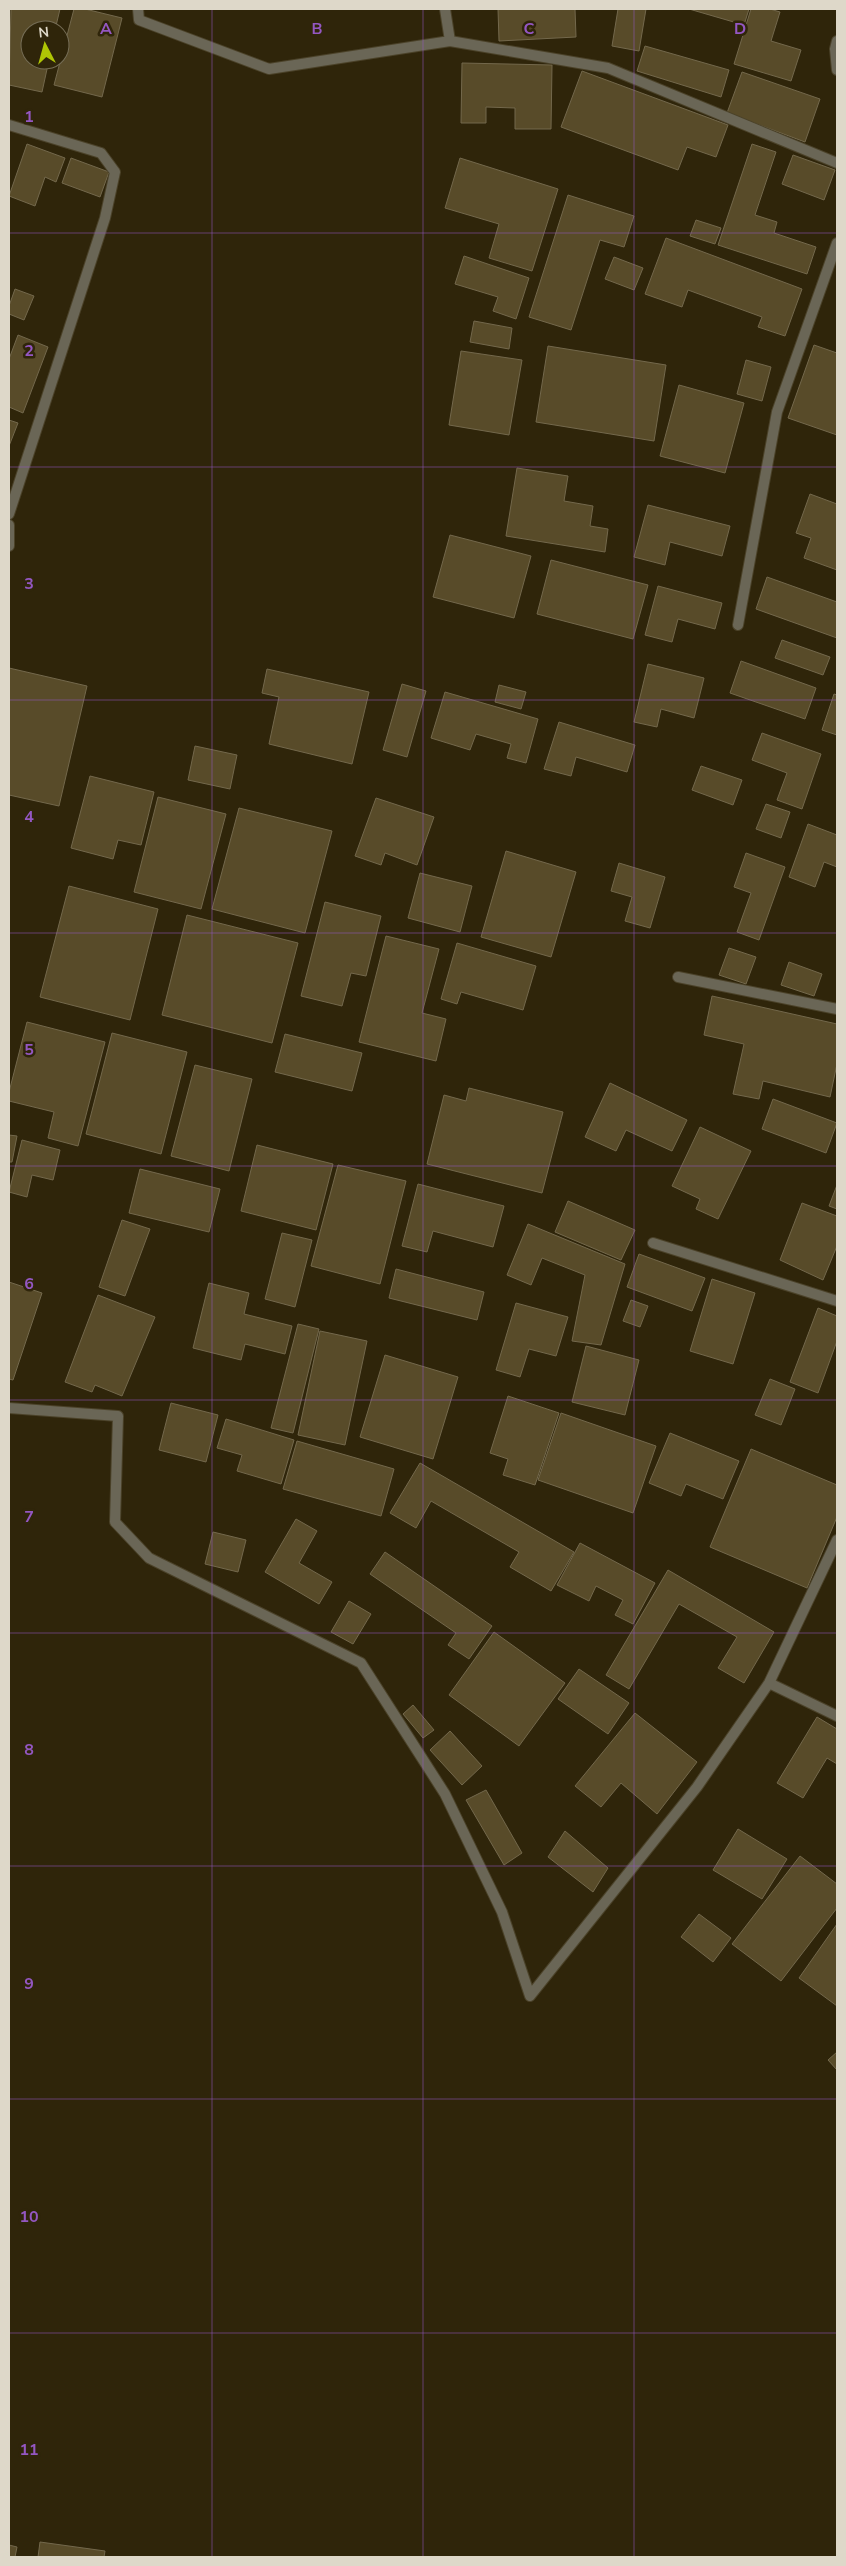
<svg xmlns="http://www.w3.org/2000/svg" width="846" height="2566" font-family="'Nunito Sans',sans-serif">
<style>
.building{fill:#584b29;stroke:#73684c}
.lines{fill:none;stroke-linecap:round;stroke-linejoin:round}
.minor-casing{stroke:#4b4229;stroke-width:12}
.minor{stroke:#6a6656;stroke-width:10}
.grid{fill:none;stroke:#9457c2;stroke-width:1;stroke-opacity:0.55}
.grid-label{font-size:16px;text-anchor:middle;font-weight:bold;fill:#9457c2;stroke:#2f250a;stroke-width:5;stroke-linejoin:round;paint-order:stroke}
</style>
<rect width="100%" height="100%" fill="#2f250a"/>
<!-- building -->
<path class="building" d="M11,9H60L55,30H30V60H49L42,92L9,85Z
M74,9H85L122,18L102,97L54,85Z
M498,9H575L576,37L499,41Z
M618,9H646L639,51L612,46Z
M689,9H749L744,25Z
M751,9H770L780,12L771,41L801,50L791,81L734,64Z
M645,46L729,70L721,97L637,71Z
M462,63L552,65L551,129H515V108L486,107V123H461Z
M582,71L728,125L716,157L687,147L678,170L561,127Z
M742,72L820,99L805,142L727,113Z
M27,144L65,158L56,182L45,177L35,206L9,196Z
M752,144L776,152L755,215L777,222L774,233L816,247L807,274L718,245Z
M793,155L835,170L824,200L782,184Z
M71,158L109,172L100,197L62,183Z
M460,158L558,189L532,271L489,258L499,224L445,208Z
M568,195L634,216L624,247L600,240L571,330L529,317Z
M696,220L721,228L715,244L690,236Z
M666,238L802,289L785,336L758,327L762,317L688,290L682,307L645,294Z
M464,256L529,278L516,319L493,311L498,297L455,284Z
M614,257L643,268L634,290L605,279Z
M15,289L34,296L24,320L9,314V306Z
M474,321L512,328L509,349L470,342Z
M18,335L48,347L23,413L9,407V359Z
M814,345L837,353V435L788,418Z
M548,346L666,365L654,441L536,422Z
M461,351L522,360L509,435L449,425Z
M746,360L771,367L762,401L737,394Z
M679,385L744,403L725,473L660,456Z
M9,420L18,423L9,446Z
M517,468L568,476L564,501L593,506L590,526L608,529L605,552L506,536Z
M810,494L837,504V570L804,558L811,538L796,533Z
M648,505L730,526L722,556L670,542L665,565L634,557Z
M450,535L531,556L514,618L433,597Z
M551,560L648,585L633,639L537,614Z
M767,577L837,602V638L756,609Z
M658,586L722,603L715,629L678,619L672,642L645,635Z
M782,640L830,657L823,675L775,658Z
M741,661L816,688L805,719L730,693Z
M648,664L704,678L694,718L661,709L657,727L634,722Z
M9,668L87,686L59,806L9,795Z
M267,669L369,692L352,764L269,744L279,697L262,693Z
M402,684L426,691L407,757L383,750Z
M499,685L526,692L521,709L495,702Z
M445,692L538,719L526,763L507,758L511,744L476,734L470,750L431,738Z
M834,694L837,695V735L822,730Z
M559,722L635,745L627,772L576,757L571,776L544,769Z
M762,733L821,754L802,809L777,800L787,773L752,760Z
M195,746L237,755L230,789L188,780Z
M701,766L742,780L733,805L692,790Z
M90,776L154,792L141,845L118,840L113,859L71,848Z
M158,797L226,814L201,909L134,892Z
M376,798L434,817L417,865L385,853L381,865L355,856Z
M766,804L790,812L781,838L756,829Z
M239,808L332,831L305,933L212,909Z
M808,824L837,835V867L824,862L815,887L789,877Z
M506,851L576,872L551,957L481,937Z
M746,853L785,867L759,940L737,932L751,893L734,887Z
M619,863L665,877L650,928L625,921L632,897L611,891Z
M420,873L472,886L460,932L408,918Z
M69,886L158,909L130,1020L40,997Z
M325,902L381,916L366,976L351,973L342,1006L301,996Z
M187,915L298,943L272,1043L162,1015Z
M386,936L439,949L422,1013L446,1019L436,1061L359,1042Z
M457,943L536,966L523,1010L461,992L457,1004L441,999Z
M729,948L756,957L746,984L719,975Z
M789,962L822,974L814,996L781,985Z
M712,996L837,1024V1064L830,1097L763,1081L759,1099L733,1094L744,1044L704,1035Z
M27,1022L105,1042L78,1146L48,1138L54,1112L9,1101V1092Z
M112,1033L187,1052L161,1154L86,1134Z
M285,1034L362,1053L352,1091L275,1072Z
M195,1065L252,1079L229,1171L171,1156Z
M610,1083L687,1120L672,1151L626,1130L616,1151L585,1137Z
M469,1088L563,1112L542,1193L427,1164L444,1095L466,1101Z
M773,1099L837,1123L826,1153L762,1129Z
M700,1127L751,1151L718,1219L696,1209L700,1199L672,1186Z
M9,1135L17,1136L12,1162H9Z
M22,1140L60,1150L53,1180L32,1175L27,1197L9,1192Z
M257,1145L333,1164L316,1230L241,1211Z
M338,1165L406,1181L380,1284L311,1266Z
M140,1169L220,1189L209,1232L129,1213Z
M418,1184L504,1206L493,1247L433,1231L427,1252L402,1246Z
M837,1185V1209L829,1206Z
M568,1201L635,1230L621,1260L555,1232Z
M802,1203L837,1216V1246L823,1280L780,1260Z
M122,1220L150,1229L125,1296L99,1287Z
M528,1224L625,1264L601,1345L572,1341L585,1275L542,1258L531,1285L507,1275Z
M282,1233L312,1240L295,1307L265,1299Z
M639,1254L705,1278L692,1311L627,1287Z
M396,1269L484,1292L477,1320L389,1298Z
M712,1279L755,1293L733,1364L690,1351Z
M9,1282L42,1293L13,1380L9,1379Z
M209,1283L249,1293L244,1314L292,1326L285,1354L245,1344L241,1360L193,1348Z
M98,1295L155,1317L122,1396L95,1385L92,1392L65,1382Z
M631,1300L648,1306L640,1327L623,1321Z
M516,1303L568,1317L556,1356L529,1349L520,1377L496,1370Z
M818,1308L837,1316V1341L818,1393L790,1382Z
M298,1324L319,1329L293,1433L271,1428Z
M320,1331L367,1341L345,1445L298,1435Z
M586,1346L639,1360L625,1415L572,1402Z
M385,1355L458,1377L433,1459L360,1437Z
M770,1379L795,1389L781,1425L755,1415Z
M508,1396L559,1413L535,1485L503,1475L508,1459L490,1453Z
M171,1403L218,1415L206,1462L159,1450Z
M561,1413L656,1446L633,1513L538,1480Z
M226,1419L294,1440L281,1484L237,1471L242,1455L217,1448Z
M670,1433L739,1461L723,1499L686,1484L681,1496L649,1483Z
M297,1441L394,1469L381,1516L283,1489Z
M751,1449L837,1485V1517L807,1588L710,1547Z
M420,1463L574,1552L551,1591L510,1567L519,1552L431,1501L416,1528L390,1513Z
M296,1519L317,1531L299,1563L332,1582L319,1604L265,1572Z
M213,1532L246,1540L238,1572L205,1564Z
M580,1543L655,1583L633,1624L615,1615L623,1600L596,1586L589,1601L557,1585Z
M385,1552L492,1626L469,1659L448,1645L456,1633L370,1574Z
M668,1570L774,1632L744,1683L718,1668L737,1637L679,1604L629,1689L606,1675Z
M349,1601L371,1614L353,1644L331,1632Z
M494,1632L565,1683L519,1746L449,1695Z
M579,1669L629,1703L608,1734L558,1699Z
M413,1705L434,1730L423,1738L403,1714Z
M635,1713L697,1762L657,1814L621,1783L601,1807L575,1786Z
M817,1717L837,1729V1764L827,1758L803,1798L777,1783Z
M450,1731L482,1766L462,1785L430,1750Z
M486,1790L522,1853L504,1865L466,1800Z
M738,1829L787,1859L762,1899L713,1870Z
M565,1831L608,1868L593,1892L548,1857Z
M800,1856L837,1884V1908L781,1981L732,1944Z
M699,1914L731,1938L713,1962L681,1937Z
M837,1924V2006L799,1978Z
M837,2052V2070L828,2060Z
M40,2542L105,2551L104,2557H38Z
M9,2545L17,2547L15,2557H9Z"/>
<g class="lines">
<defs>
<path id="minor" d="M138,9L139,20L269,69L450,41L608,68L837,163
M445,9L450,41
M837,41L835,49L837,70
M9,125L101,153L115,172L105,218L9,514
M9,525V546
M738,625L777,412L837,243
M678,977L837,1009
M653,1243L837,1301
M9,1408L118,1416L115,1522L149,1558L361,1663L445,1794L502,1912L530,1996
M769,1683L837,1716
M530,1996L697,1787L769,1683L837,1540"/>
</defs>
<!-- minor casing -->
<use href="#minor" class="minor-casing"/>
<!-- minor -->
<use href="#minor" class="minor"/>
</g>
<!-- grid -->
<path class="grid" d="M212,9V2557M423,9V2557M634,9V2557M9,233H837M9,467H837M9,700H837M9,933H837M9,1166H837M9,1400H837M9,1633H837M9,1866H837M9,2099H837M9,2333H837"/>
<g class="grid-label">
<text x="106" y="34">A</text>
<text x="317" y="34">B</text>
<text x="529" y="34">C</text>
<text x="740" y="34">D</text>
<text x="29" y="122">1</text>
<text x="29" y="356">2</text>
<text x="29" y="589">3</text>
<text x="29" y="822">4</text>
<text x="29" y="1055">5</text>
<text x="29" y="1289">6</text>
<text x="29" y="1522">7</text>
<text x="29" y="1755">8</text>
<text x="29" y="1989">9</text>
<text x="29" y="2222">10</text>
<text x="29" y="2455">11</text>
</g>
<!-- border -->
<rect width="846" height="2566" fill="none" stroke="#ded8c9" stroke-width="20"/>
<!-- north arrow -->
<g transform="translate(45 45) rotate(354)"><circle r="24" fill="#2f250a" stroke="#756d56"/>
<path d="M0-4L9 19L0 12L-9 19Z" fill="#afc505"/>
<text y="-8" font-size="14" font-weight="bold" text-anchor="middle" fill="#ded8c9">N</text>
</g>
</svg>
